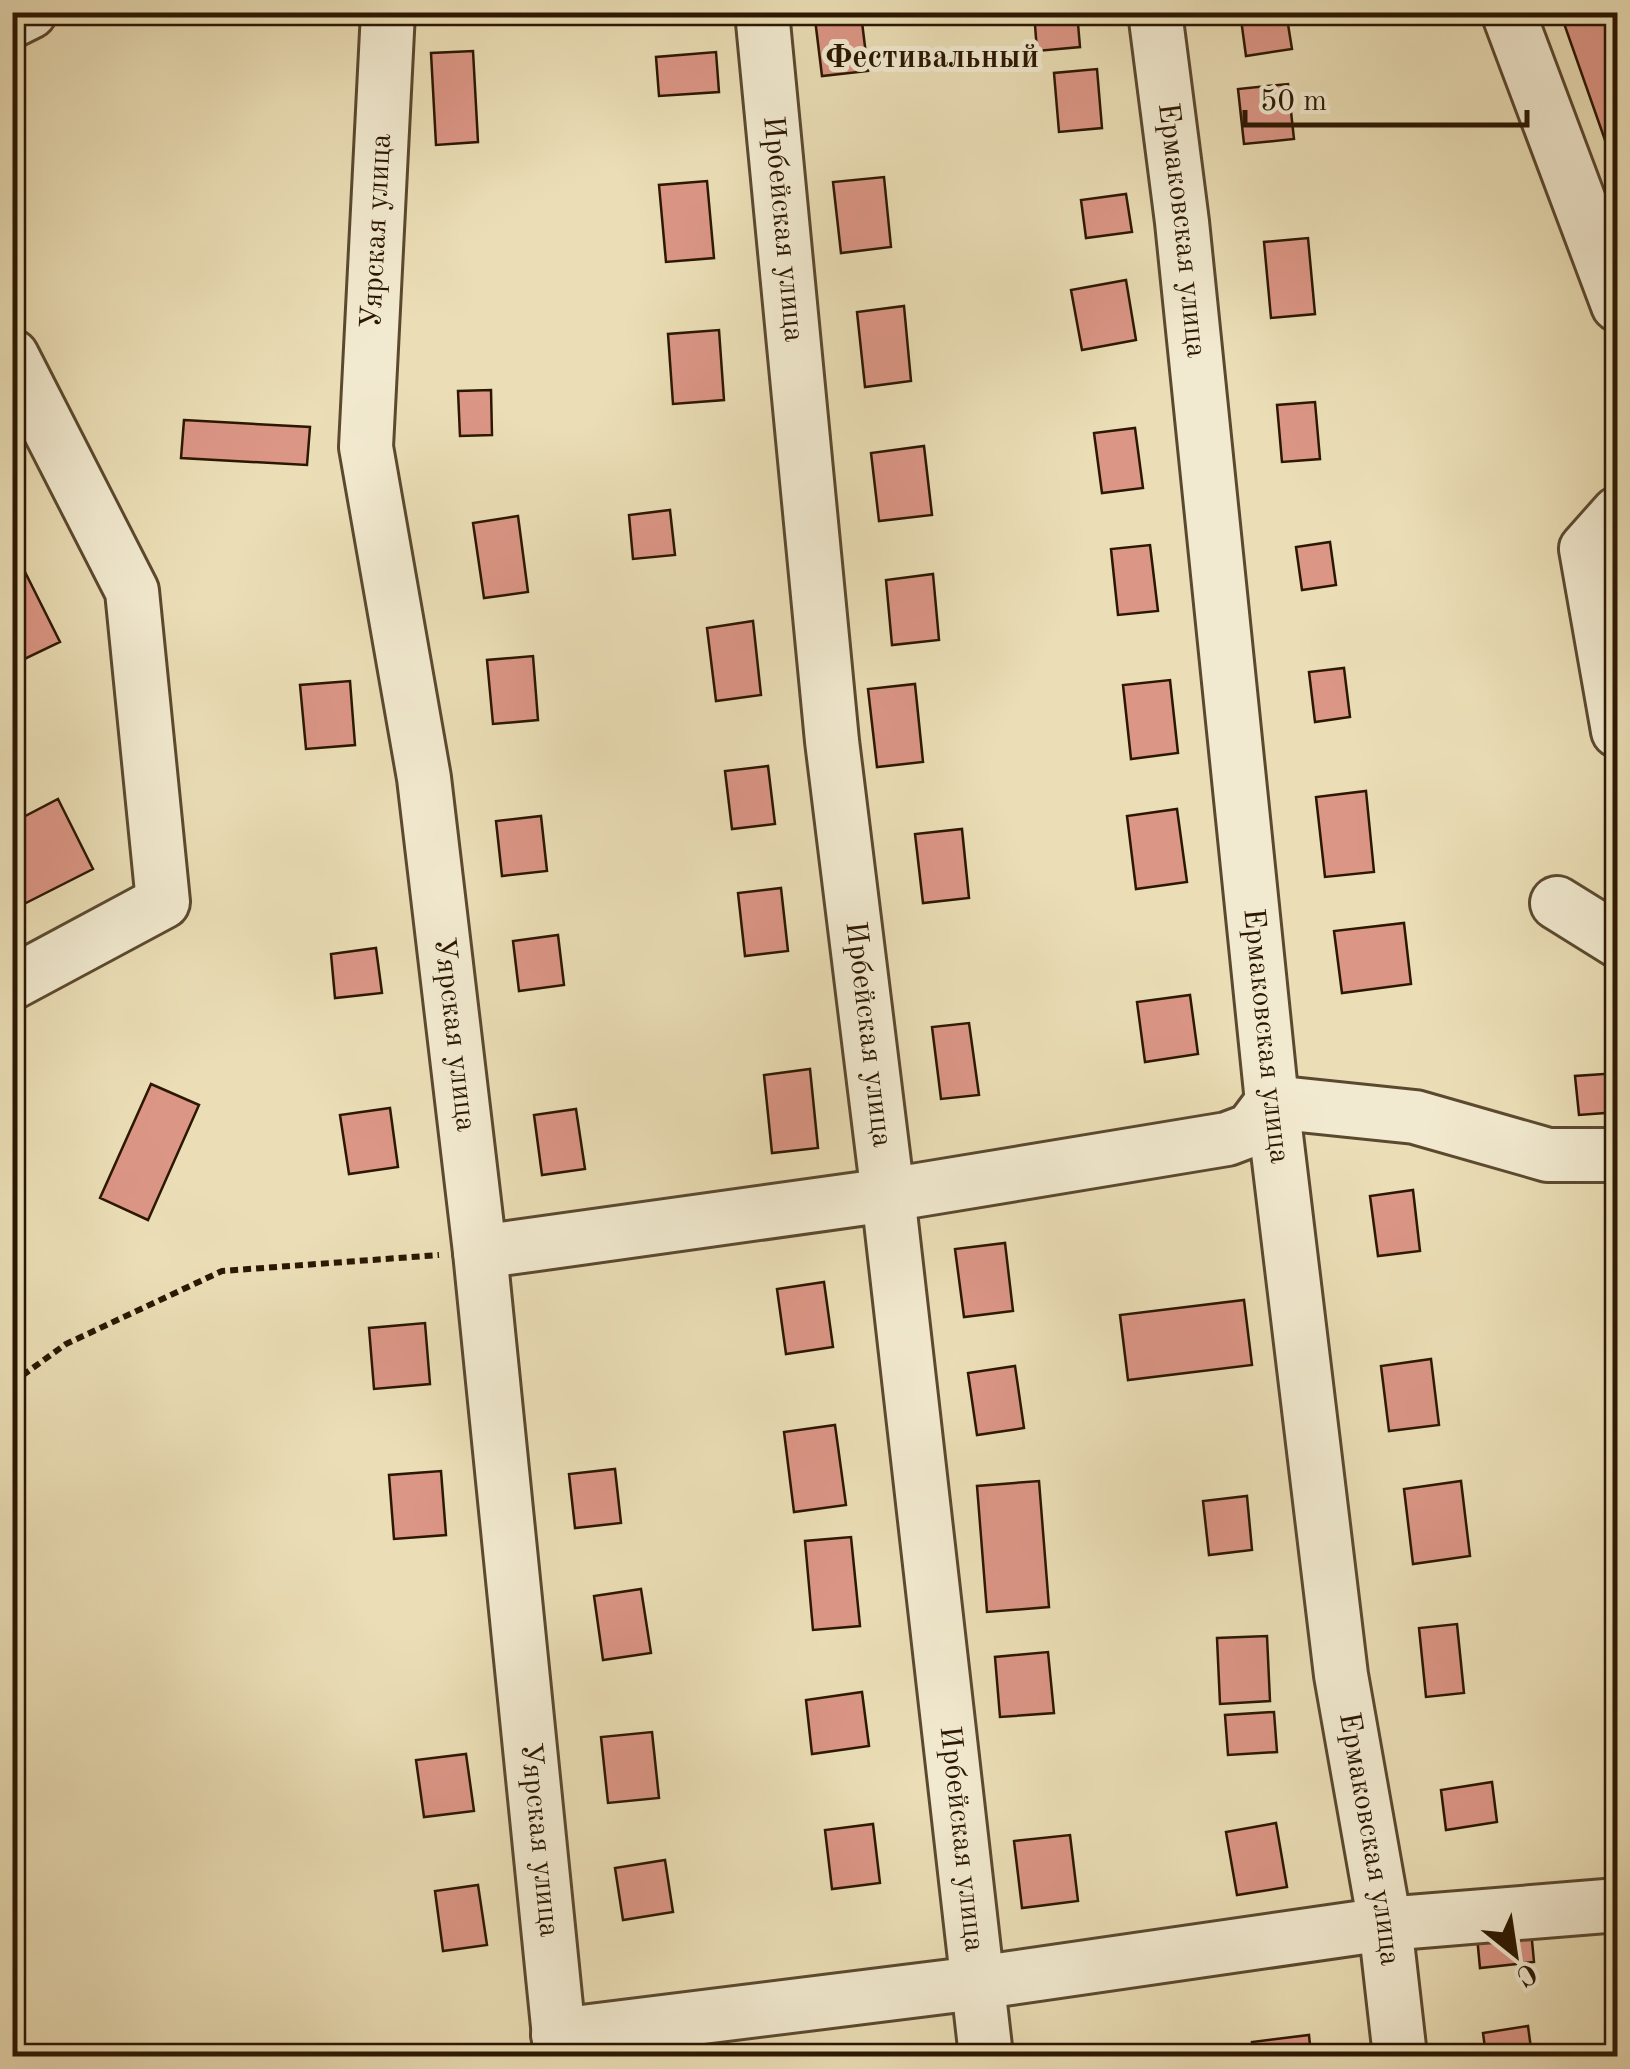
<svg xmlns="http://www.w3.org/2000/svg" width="1630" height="2069" font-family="'Old Standard TT',serif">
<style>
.building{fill:#dc9686;stroke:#2b1702;stroke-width:2.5}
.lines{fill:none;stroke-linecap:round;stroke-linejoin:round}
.minor-casing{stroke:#5b492f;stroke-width:58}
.path{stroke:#2b1702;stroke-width:6;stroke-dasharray:8 5;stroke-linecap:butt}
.minor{stroke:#f2ead0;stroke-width:52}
.labels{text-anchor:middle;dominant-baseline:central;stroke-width:10;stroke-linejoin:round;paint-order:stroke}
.street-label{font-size:30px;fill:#2b1702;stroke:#f2ead0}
.neighbourhood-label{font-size:32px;font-weight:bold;fill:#2b1702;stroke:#f2ead0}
</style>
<rect width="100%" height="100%" fill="#ebdeb6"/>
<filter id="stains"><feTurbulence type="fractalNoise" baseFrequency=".002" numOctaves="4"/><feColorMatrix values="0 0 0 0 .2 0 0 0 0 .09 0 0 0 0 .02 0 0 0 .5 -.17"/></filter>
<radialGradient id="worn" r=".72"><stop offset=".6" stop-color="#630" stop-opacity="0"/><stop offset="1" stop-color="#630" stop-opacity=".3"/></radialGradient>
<!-- building -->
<path class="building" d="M1034,12H1077L1080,47L1037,51Z
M1240,12H1286L1292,49L1246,56Z
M1560,12H1618V177Z
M861,14L868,71L822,76L815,19Z
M473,51L478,142L436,145L431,53Z
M716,52L719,92L659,96L656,57Z
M1097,69L1102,128L1059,132L1054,73Z
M1288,84L1294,139L1244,144L1238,89Z
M884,177L891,247L841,253L833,182Z
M707,181L714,258L666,262L659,185Z
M1126,194L1132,232L1086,238L1081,200Z
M1308,238L1315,314L1271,318L1264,242Z
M1126,280L1136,340L1082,350L1071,290Z
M904,306L911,381L865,387L857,312Z
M719,330L724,400L673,404L668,334Z
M491,390L492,435L460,436L458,391Z
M1315,402L1320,459L1282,462L1277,405Z
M184,420L310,427L307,465L181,458Z
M1135,428L1143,488L1102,493L1094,433Z
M924,446L932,515L879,521L871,453Z
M670,510L675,555L633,559L629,515Z
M518,516L528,592L484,598L473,523Z
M1330,542L1336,585L1302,590L1296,547Z
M1150,545L1158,611L1118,615L1111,549Z
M12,546L60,642L12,665Z
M933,574L939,640L892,645L886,580Z
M753,621L761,695L716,701L707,628Z
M533,656L538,720L493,724L487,660Z
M1344,668L1350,717L1315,722L1309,672Z
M1170,680L1178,753L1131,759L1123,685Z
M350,681L355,745L306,749L300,685Z
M915,684L923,762L877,767L868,689Z
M768,766L775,824L732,829L725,771Z
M1366,791L1374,872L1325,877L1316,797Z
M58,799L93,869L12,910V823Z
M1177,809L1187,882L1136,889L1127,816Z
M541,816L547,871L502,876L496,821Z
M962,829L969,898L923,903L915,834Z
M781,888L788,951L745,956L738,893Z
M1404,923L1411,984L1342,993L1334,931Z
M558,935L564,985L519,991L513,941Z
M376,948L382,993L335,998L331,954Z
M1190,995L1198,1054L1145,1062L1137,1002Z
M969,1023L979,1095L941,1099L932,1027Z
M810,1069L818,1148L772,1153L764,1075Z
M1618,1073V1112L1579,1115L1575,1076Z
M151,1084L199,1105L148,1220L100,1198Z
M390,1108L398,1167L349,1174L340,1115Z
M576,1109L585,1169L542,1175L534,1115Z
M1413,1190L1420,1251L1378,1256L1370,1196Z
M1005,1243L1013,1311L964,1317L955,1249Z
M824,1282L833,1347L786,1354L777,1289Z
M1244,1300L1252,1365L1128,1380L1120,1315Z
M425,1323L430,1384L374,1389L369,1328Z
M1431,1359L1439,1425L1389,1431L1381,1366Z
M1015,1366L1024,1428L977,1435L968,1373Z
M835,1425L846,1505L794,1512L784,1432Z
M615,1469L621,1523L575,1528L569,1474Z
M441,1471L446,1535L394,1539L389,1475Z
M1039,1481L1049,1607L987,1612L977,1486Z
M1461,1481L1470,1556L1413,1564L1404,1489Z
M1247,1496L1252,1550L1209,1555L1203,1501Z
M851,1537L860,1626L813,1630L805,1541Z
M641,1589L651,1653L603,1660L594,1596Z
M1457,1624L1464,1693L1426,1697L1419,1628Z
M1267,1636L1270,1701L1220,1704L1217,1638Z
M1048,1652L1054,1713L1000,1717L995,1657Z
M862,1692L869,1746L812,1754L806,1700Z
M1274,1712L1277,1752L1228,1755L1225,1715Z
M652,1732L659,1798L608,1803L601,1737Z
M466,1754L474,1811L424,1817L416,1760Z
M1492,1782L1497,1822L1446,1830L1441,1790Z
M1276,1823L1287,1887L1237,1895L1226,1832Z
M873,1824L880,1883L832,1889L825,1830Z
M1070,1835L1078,1901L1022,1908L1014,1841Z
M665,1860L673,1912L623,1920L615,1868Z
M478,1885L487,1945L443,1951L435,1891Z
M1531,1930L1534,1962L1480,1968L1477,1936Z
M1528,2026L1532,2056H1486L1483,2033Z
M1309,2035L1311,2056H1254L1252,2042Z"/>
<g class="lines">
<defs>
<g id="minor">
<path id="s1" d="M388,12L366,447L424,778L480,1252L561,2056"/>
<path id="s2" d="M762,12L832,741L888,1195L986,2056"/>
<path id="s3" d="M1155,12L1182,222L1272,1102L1341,1675L1385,1924L1400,2056"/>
<path d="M1508,12L1618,305"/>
<path d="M12,21L30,12"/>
<path d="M12,356L132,591L163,902L12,983"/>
<path d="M1618,513L1586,549L1618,731"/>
<path d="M1557,903L1618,941"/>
<path d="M480,1252L888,1195L1227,1139L1251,1130L1272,1102L1415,1117L1548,1155H1618"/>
<path d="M558,2035L976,1983L1385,1924L1618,1905"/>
</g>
</defs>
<!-- minor casing -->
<use href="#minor" class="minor-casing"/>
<!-- path -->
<path class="path" d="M12,1383L66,1344L222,1271L439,1255"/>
<!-- minor -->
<use href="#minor" class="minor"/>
</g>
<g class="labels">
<!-- street labels -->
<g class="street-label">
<text stroke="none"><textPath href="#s2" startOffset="218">Ирбейская улица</textPath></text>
<text stroke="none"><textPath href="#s3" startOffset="220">Ермаковская улица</textPath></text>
<text transform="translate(377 231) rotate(-87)">Уярская улица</text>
<text stroke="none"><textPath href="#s1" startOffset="1030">Уярская улица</textPath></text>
<text stroke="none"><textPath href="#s2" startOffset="1028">Ирбейская улица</textPath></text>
<text stroke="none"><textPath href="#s3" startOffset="1030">Ермаковская улица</textPath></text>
<text stroke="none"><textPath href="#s1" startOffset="1840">Уярская улица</textPath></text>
<text stroke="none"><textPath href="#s3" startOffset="1840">Ермаковская улица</textPath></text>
<text stroke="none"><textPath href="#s2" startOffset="1838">Ирбейская улица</textPath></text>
</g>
<!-- neighbourhood labels -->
<g class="neighbourhood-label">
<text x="932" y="59">Фестивальный</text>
</g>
</g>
<!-- margin -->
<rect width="1630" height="2069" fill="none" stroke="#ebdeb6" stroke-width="50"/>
<rect x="15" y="15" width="1600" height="2039" fill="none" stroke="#2b1702" stroke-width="5"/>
<rect x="25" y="25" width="1580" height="2019" fill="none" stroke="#2b1702" stroke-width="2.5"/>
<!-- north arrow -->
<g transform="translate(1515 1954) rotate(150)" stroke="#f2ead0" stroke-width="8" paint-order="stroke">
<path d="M0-8L18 38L0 25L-18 38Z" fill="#2b1702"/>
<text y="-15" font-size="28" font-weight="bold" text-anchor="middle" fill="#2b1702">С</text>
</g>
<!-- scale -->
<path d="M1245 110v15h282v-15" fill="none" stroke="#2b1702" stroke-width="5"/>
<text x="1260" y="110" font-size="30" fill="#2b1702" stroke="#f2ead0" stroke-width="8" paint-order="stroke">50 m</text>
<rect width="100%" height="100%" filter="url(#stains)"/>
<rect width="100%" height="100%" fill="url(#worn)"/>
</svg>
